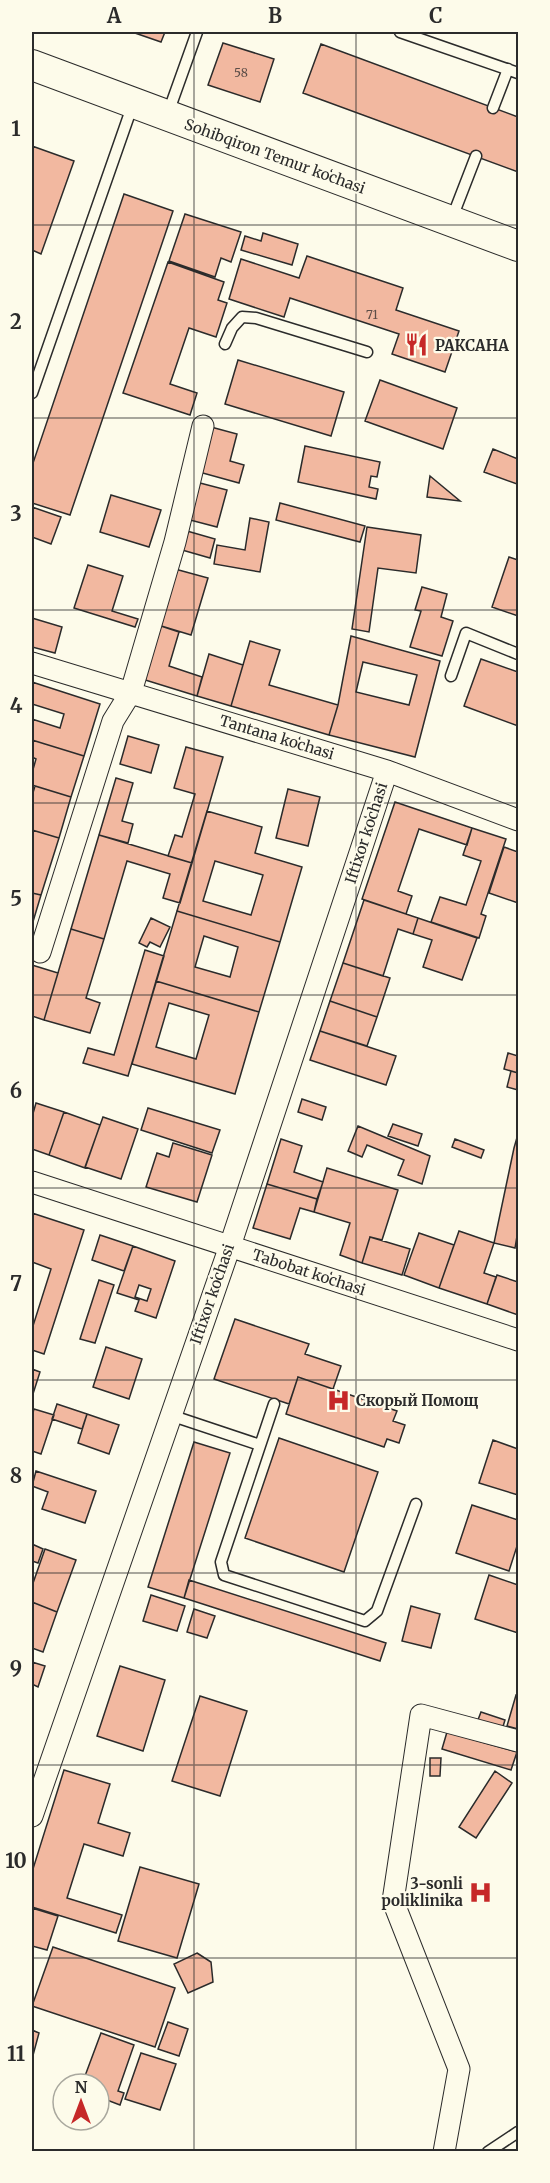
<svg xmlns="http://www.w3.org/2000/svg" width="550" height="2183" font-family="Merriweather,serif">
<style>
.building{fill:#f2b8a0;stroke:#2b2b2b;stroke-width:1.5;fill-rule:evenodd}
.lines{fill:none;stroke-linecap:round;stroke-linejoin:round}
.service-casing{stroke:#2b2b2b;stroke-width:13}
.minor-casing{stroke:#2b2b2b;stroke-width:23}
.secondary-casing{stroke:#2b2b2b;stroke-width:32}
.service{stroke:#fdfbea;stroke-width:10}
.minor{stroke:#fdfbea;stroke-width:21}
.secondary{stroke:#fdfbea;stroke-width:30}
.grid{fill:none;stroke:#2b2b2b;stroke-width:1.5;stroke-opacity:0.55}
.labels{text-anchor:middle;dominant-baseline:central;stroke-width:4.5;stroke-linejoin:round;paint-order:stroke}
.number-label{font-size:12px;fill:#5d4e48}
.street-label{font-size:15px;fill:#2b2b2b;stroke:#fdfbea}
.poi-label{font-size:15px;font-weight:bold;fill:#2b2b2b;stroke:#fdfbea;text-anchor:start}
.neatline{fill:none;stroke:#2b2b2b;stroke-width:2}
.grid-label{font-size:20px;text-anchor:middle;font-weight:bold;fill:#2b2b2b}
</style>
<rect width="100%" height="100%" fill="#fdfbea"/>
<!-- building -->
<path class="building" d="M132,32H165L161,42Z
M223,43L274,59L260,102L208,85Z
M321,44L518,117V172L303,93Z
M32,146L74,161L41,254L32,250Z
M124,194L173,211L70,515L32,503V466Z
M185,214L241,232L231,262L221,258L215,277L169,261Z
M263,233L298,244L292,265L241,250L245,236L261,241Z
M307,256L403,288L396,310L459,331L445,372L392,354L399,334L290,298L284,317L229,299L241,259L299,278Z
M168,262L224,282L218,300L227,303L216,337L189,328L170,384L197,393L190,415L123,393Z
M238,360L344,392L331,436L225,404Z
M380,380L457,408L443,449L365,421Z
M211,427L237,434L230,461L244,465L239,483L199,472Z
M305,446L380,462L377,477L371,476L369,487L378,489L376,499L298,482Z
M493,449L518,459L517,484L484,472Z
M430,476L460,501L427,497Z
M200,483L227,490L217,527L190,520Z
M111,495L161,510L149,547L100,532Z
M280,503L365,526L360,542L276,520Z
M32,507L61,517L51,544L32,537Z
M250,518L269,522L260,572L214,564L217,545L245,550Z
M367,527L421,535L416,573L378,568L369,632L352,629Z
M187,531L215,539L210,558L182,550Z
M509,557L518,560V616L492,607Z
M88,565L123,576L112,611L138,619L135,627L74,608Z
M175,569L208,578L191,635L158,625Z
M422,587L447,594L441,617L453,621L442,656L410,647L421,611L415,610Z
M32,618L62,627L55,653L32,647Z
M158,625L179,632L169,666L202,677L197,696L142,679Z
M351,636L440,661L415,757L329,735L338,705ZM363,662L417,675L409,705L356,692Z
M250,641L280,650L269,685L338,705L329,735L231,706Z
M209,654L243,665L231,706L197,696Z
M481,659L518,672V726L464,706Z
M32,682L100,704L84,756L32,740V719L60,728L64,714L32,704Z
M128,736L159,745L151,773L120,764Z
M32,740L84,756L71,797L32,785V773L36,759L32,757Z
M186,747L223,757L192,863L168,856L175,835L182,837L195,794L174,788Z
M116,778L133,783L122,821L133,824L128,843L99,835Z
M35,786L71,797L59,838L32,830V796Z
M288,789L320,797L308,846L276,838Z
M395,802L472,828L467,845L419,829L398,891L412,896L406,914L362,899Z
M207,811L262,827L255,853L302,867L280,942L177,911ZM215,861L263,875L251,915L203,901Z
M472,828L506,839L481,914L486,916L479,938L431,922L440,897L466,905L481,861L463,855Z
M32,830L59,838L41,895L32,893Z
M99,835L192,863L180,903L163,898L170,874L127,861L104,939L71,929Z
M504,847L518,852V903L489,893Z
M32,893L41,895L32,925Z
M364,900L418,918L413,934L398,929L383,976L343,963Z
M177,911L280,942L259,1012L156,981ZM204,936L238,947L230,977L195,967Z
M151,918L170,927L160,947L150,942L147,947L139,943Z
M418,918L477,938L462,980L423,967L432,940L413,934Z
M71,929L104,939L86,998L100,1003L90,1033L44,1020Z
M145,950L164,956L128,1076L83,1063L88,1048L114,1055Z
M343,963L390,978L377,1017L330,1001Z
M32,965L58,973L44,1020L32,1016Z
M156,981L259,1012L235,1094L132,1064ZM169,1003L209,1015L196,1059L156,1047Z
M330,1001L377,1017L367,1046L320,1031Z
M320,1031L396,1056L386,1085L310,1060Z
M508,1053L518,1056V1073L504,1069Z
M511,1071L518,1073V1090L507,1087Z
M302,1099L326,1107L322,1120L298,1112Z
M36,1103L64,1112L49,1155L32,1149V1117Z
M148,1108L220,1130L212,1153L141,1130Z
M64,1112L100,1125L85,1168L49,1155Z
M103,1117L138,1129L121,1179L85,1167Z
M393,1124L422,1134L418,1146L388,1136Z
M358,1126L430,1156L422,1184L398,1175L404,1160L367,1145L362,1157L348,1151Z
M518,1134V1230L515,1248L494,1243L514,1148Z
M281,1139L302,1146L294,1172L323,1182L317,1199L267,1184Z
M455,1139L484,1150L481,1158L452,1147Z
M173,1143L212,1155L197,1202L146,1187L157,1153L169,1157Z
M327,1168L398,1190L382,1240L370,1237L362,1263L340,1255L350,1223L314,1212Z
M267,1184L317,1199L314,1212L300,1208L290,1239L253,1228Z
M32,1213L84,1230L44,1354L32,1350V1329L51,1269L32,1262Z
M459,1231L494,1243L484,1273L496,1277L487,1304L439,1288Z
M419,1233L454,1245L439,1288L404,1275Z
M100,1235L133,1246L124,1271L92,1260Z
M370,1237L410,1249L402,1275L362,1263Z
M133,1246L175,1261L156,1318L135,1311L139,1300L117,1293ZM139,1285L151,1289L147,1301L135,1297Z
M497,1275L518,1282V1315L487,1304Z
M99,1280L114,1285L95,1343L80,1339Z
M235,1319L309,1344L305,1354L341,1366L333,1389L298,1377L289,1404L214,1379Z
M106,1347L142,1359L129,1399L93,1387Z
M32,1369L40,1372L32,1397Z
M298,1377L397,1411L393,1421L405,1425L399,1443L387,1439L384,1447L286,1414Z
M57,1404L87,1414L82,1429L52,1419Z
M34,1409L54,1415L41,1454L32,1451V1416Z
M87,1414L119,1425L109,1454L78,1443Z
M279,1438L378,1472L344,1572L245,1538Z
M493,1440L518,1449V1495L479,1483Z
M194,1442L230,1453L184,1598L148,1587Z
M36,1471L96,1491L85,1523L42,1509L48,1492L32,1486Z
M472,1505L518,1520V1543L509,1571L456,1553Z
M32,1544L43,1549L38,1563L32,1561Z
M45,1549L76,1560L57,1612L32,1602V1586Z
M489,1575L518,1585V1633L475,1619Z
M189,1580L386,1643L380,1661L184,1598Z
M151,1595L185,1606L177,1631L143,1621Z
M32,1602L57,1612L43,1652L32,1648Z
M411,1606L440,1614L431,1648L402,1641Z
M194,1609L215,1616L207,1638L187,1632Z
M32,1662L45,1666L38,1687L32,1684Z
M120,1666L165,1680L143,1751L97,1736Z
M516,1695L518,1696V1729L507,1726Z
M200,1696L247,1711L220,1796L172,1781Z
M481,1712L505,1720L501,1733L476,1725Z
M447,1732L517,1752L511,1770L442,1749Z
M430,1758H441L440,1776H430Z
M64,1770L110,1784L98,1823L130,1833L123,1856L84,1844L67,1898L122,1915L116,1933L32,1907V1872Z
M495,1771L512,1783L476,1838L459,1827Z
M140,1867L199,1884L177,1958L118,1941Z
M32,1908L58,1916L47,1950L32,1946Z
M53,1947L175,1988L155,2047L32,2006Z
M197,1953L211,1962L213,1982L188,1993L174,1964Z
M168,2022L188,2029L179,2056L158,2049Z
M32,2030L39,2033L32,2059Z
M101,2033L134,2045L118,2091L124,2093L120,2105L99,2097V2084H82Z
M141,2053L176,2064L160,2110L125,2099Z"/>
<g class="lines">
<defs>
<path id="service" d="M400,32L518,73
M493,108L508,69
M168,113L197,32
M452,218L476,156
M225,344L232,328L242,317L256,318L367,352
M32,393L133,104
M451,676L466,633L518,654
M274,1404L221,1562L224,1575L365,1621L377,1611L416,1504
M170,1415L260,1445
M488,2152L518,2132"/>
<path id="minor" d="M32,663L387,771L518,820
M40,952L113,721L131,692L175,542L203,426
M32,1182L518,1340
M32,1816L230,1246L387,771
M444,2152L459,2069L393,1901L421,1715L518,1741"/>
<path id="secondary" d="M32,65L518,246"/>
</defs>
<!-- service casing -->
<use href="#service" class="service-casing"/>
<!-- minor casing -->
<use href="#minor" class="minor-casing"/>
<!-- secondary casing -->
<use href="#secondary" class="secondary-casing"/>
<!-- service -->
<use href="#service" class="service"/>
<!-- minor -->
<use href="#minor" class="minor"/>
<!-- secondary -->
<use href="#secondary" class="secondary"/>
</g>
<!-- grid -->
<path class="grid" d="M194,32V2152M356,32V2152M32,225H518M32,418H518M32,610H518M32,803H518M32,995H518M32,1188H518M32,1380H518M32,1573H518M32,1765H518M32,1958H518"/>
<!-- icons -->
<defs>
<symbol id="restaurant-bare" viewBox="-9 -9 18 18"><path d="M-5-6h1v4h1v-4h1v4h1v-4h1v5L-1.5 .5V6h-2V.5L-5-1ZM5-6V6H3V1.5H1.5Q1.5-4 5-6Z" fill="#c62828" stroke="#fdfbea" stroke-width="2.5" paint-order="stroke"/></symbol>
<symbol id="hospital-bare" viewBox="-9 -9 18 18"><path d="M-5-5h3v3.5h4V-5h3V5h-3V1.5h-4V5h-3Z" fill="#c62828" stroke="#fdfbea" stroke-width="2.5" paint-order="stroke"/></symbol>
</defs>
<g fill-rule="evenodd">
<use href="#restaurant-bare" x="400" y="328" width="33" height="33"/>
<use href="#hospital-bare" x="322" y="1384" width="33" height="33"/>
<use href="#hospital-bare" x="464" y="1876" width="33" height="33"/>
</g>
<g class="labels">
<!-- number labels -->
<g class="number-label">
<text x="241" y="72">58</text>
<text x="372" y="314">71</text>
</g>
<!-- street labels -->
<g class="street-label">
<text transform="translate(275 156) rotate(20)">Sohibqiron Temur koʻchasi</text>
<text transform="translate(277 737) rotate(17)">Tantana koʻchasi</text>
<text transform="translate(366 833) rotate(-72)">Iftixor koʻchasi</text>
<text transform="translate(309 1272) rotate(18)">Tabobat koʻchasi</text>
<text transform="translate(212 1294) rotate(-71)">Iftixor koʻchasi</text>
</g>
<!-- poi labels -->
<g class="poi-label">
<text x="435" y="345">РАКСАНА</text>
<text x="356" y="1400">Скорый Помощ</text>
<text x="463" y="1883" text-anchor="end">3-sonli<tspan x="463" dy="17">poliklinika</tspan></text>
</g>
</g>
<!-- border -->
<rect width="550" height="2183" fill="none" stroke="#fdfbea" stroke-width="66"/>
<!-- north arrow -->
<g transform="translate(81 2102)"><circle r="28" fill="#fdfbea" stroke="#a9a89e" stroke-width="1.5"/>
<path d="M0-4.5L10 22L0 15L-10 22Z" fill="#c62828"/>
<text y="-9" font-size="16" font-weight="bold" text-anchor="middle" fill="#2b2b2b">N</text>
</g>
<rect x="33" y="33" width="484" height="2117" class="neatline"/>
<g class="grid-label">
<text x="114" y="23">A</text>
<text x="275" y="23">B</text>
<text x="436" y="23">C</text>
<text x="16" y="136">1</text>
<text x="16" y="329">2</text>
<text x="16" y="521">3</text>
<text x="16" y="713">4</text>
<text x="16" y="906">5</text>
<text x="16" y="1098">6</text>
<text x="16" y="1291">7</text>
<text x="16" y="1483">8</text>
<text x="16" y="1676">9</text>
<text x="16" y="1868">10</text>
<text x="16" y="2061">11</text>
</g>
</svg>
